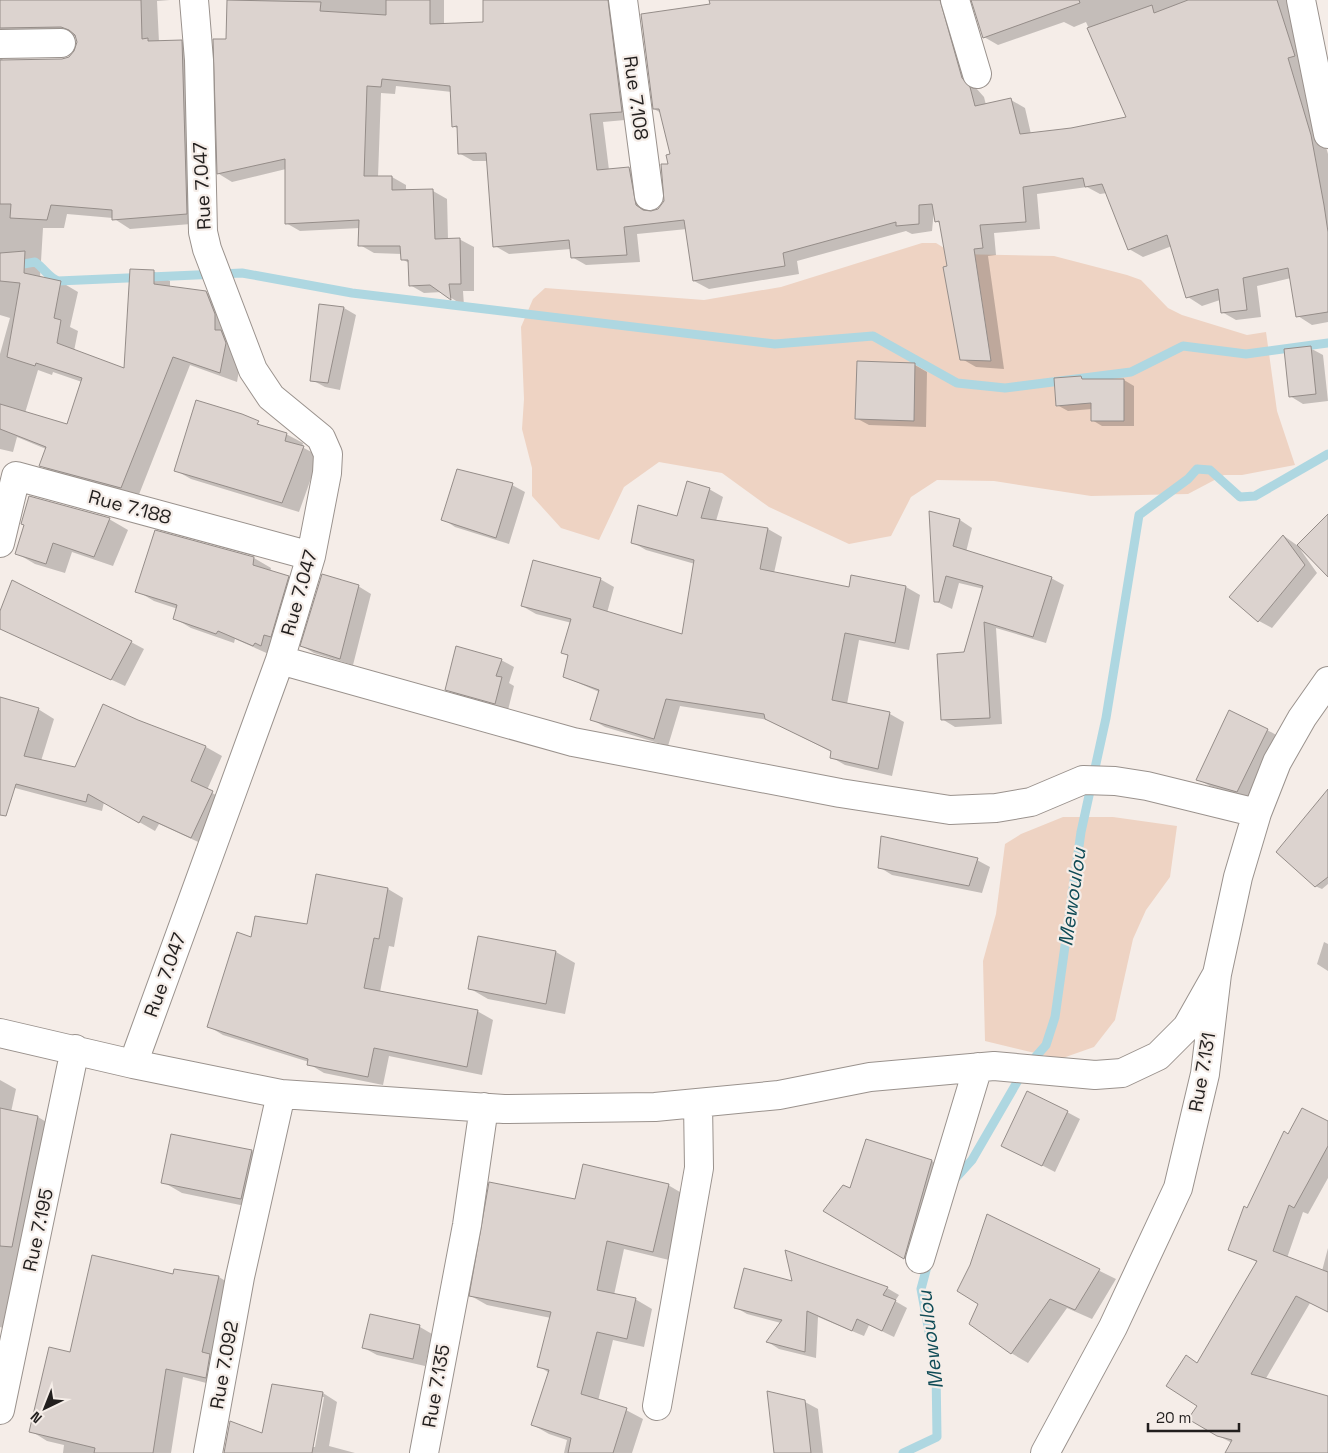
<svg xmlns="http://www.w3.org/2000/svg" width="1328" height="1453" font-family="'Space Grotesk',sans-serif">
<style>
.green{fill:#eed3c3}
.shadow{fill:#0003;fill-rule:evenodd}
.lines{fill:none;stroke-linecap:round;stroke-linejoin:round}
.stream{stroke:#aed7e1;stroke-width:9}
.building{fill:#dcd3cf;stroke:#958d89}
.street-casing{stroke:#9a928d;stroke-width:30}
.street{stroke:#fff;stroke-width:28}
.labels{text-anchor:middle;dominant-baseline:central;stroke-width:4.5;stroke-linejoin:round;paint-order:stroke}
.street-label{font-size:19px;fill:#221f1e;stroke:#f5ede8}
.water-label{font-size:20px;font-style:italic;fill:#0f4b56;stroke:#f5ede8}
</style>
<rect width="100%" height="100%" fill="#f5ede8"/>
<!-- green -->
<path class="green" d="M922,243H936L954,254L1054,256L1127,275L1141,280L1168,308L1182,315L1247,335L1266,332L1277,411L1295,465L1242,475H1224L1188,494L1091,496L994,481L937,480L911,497L891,536L849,544L769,507L722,473L659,462L624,487L599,540L561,528L532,496V468L522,429L524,399L521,327L533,299L545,288L704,300L781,287Z
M1063,817H1113L1177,826L1170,877L1146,910L1133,939L1115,1020L1094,1047L1060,1059L985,1041L983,961L996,914L1005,844L1021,834Z"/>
<!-- shadow -->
<path class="shadow" d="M0,0H170L157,1L159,42L181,41L198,51L203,223L130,229L113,218L67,214L64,228H43L40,278L61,282L78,292L70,327L78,331L74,351L125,370L153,271L170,281V288L206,292L223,302L242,353L237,382L190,365L138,497L57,475L41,466L46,449L17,437L13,452L0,449V354L10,318L0,315ZM76,36L78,43L75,52L69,58L61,60L3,61L1,55L17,37ZM38,370L52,375L53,372L82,382L68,426L25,413Z
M228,0H444V25L484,24V0H620L636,119L603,122L609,170L629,169L643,177L650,212L659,210L664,203L672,155L661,113L654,109L711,5L710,0H956L953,5L976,88L984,97L986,105L1011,100L1025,108L1031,134L1071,129L1128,118L1086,22L1074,27L1064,22L998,45L984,37L973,0H1287L1308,64L1302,66L1328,154V322L1312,325L1298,316L1291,278L1257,286L1261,317L1236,320L1222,312L1220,300L1202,306L1188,297L1172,246L1143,257L1129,249L1107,193L1100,194L1087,187L1037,194L1040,229L994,233L996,255L988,256L1004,369L976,367L962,359L941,224L936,221L934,210L932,231L912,234L906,231L797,261L799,274L709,289L694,281L687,229L637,234L640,262L586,265L572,257L571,249L509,254L495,246L488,161H473L459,153V129L453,126L452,92L396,86L395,94L381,93L378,177H392L406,185V191H433L447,199L448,239H459L474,247V291H463L464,306L442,292L424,293L410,285L409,263L402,259V254L374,253L360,245V228L300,231L286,223V169L232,182L219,174L214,40H227Z
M344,308L356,315L340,390L325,387L312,380Z
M1310,348L1323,355L1328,401L1303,404L1290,396Z
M915,365L927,372L926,427L869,425L856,418Z
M1081,377L1086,380H1124L1134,386V426H1102L1092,420V409L1068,411L1057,405Z
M241,416L269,429L286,434L303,443L302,447L319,456L299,512L191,479L175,470Z
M512,485L525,492L509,544L455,527L443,519Z
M709,489L723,497L716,521L768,529L782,537L774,573L850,589L906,587L920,595L909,650L859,640L847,704L890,714L904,722L892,776L845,765L831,757L832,752L768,720L680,706L668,746L605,727L591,719L599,692L565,677L569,656L563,653L572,623L536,614L522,606L600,579L614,587L607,613L683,636L695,564L646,550L632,542L678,517Z
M930,513L960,520L972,528L966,552L1051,578L1064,585L1046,643L996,628L1002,724L955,727L942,719L984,589L959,583L952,609L935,601Z
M1328,516V575L1300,549L1317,573L1272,628L1259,621L1231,597L1284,536L1298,546Z
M109,519L128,530L113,566L72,552L65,573L35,564L16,553Z
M156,531L254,558L271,568L270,572L288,577L305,587L271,655L235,639L234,643L191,628L174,618L178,609L154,601L137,591Z
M358,586L371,594L353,665L314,653L302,646Z
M0,614L131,642L144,649L125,686L0,628Z
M501,660L514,667L509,683L514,686L508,710L459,697L446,689Z
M0,698L38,709L54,719L41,761L76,768L137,722L206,747L222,756L207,790L228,802L207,846L159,824L155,831L104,802L102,811L0,784Z
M1267,730L1280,737L1250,798L1210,786L1197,779Z
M1328,844V884L1322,889L1315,886Z
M977,860L990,867L982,893L892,875L879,867Z
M317,875L388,889L403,898L394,947L389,946L380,992L477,1011L493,1020L482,1075L389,1056L383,1085L324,1073L309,1064V1062L223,1035L208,1026L252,939L308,926Z
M479,937L556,952L575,963L565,1014L488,999L469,988Z
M1324,942L1328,944V971L1317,964Z
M0,1080L16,1089L11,1112L38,1117L53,1126L15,1332L0,1327Z
M1067,1112L1080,1119L1055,1172L1016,1152Z
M1328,1123V1178L1308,1214L1303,1212L1287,1258L1322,1271L1328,1248V1312L1310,1303L1265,1380L1328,1397V1453H1227L1232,1443L1217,1435L1199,1405L1187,1357L1198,1364L1257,1262L1229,1249L1248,1209L1289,1135Z
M172,1135L252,1151L271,1162L260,1209L182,1193L163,1182Z
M932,1161L944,1168L917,1265L825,1211L851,1189Z
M668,1185L685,1195L669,1260L624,1249L614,1295L635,1299L652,1309L644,1347L613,1340L598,1401L626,1410L643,1419L632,1453H564L567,1440L549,1434L533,1425L549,1373L539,1366L551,1318L487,1305L471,1296L576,1200Z
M988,1216L1116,1279L1092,1319L1067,1308L1028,1363L1011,1353L980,1303L971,1265Z
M175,1271L219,1277L235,1287L222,1387L183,1377L171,1453H63L64,1445L47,1441L31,1431L71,1353L174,1275Z
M794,1282L887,1288L899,1295L895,1301L907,1308L894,1337L869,1325L864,1336L818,1317L816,1358L779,1349L768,1342L781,1323L747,1314L735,1307Z
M420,1327L432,1334L425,1366L377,1355L364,1348Z
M323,1393L337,1402L329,1446L355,1453H225L263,1434ZM321,1397H324L315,1447H312Z
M805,1402L818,1409L823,1453H775Z"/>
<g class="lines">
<!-- stream -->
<path class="stream" d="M0,268L35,262C44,268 48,277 58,281L242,273L352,293L775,344L873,336L957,383L1005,388L1131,372L1183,346L1246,354L1328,343
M954,1180L972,1160L1024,1070L1046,1045L1055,1017L1081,832L1106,718L1139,515L1188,479L1197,469L1210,470L1240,497L1255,496L1328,454
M903,1453L937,1437L936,1369L921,1289L929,1259"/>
</g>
<!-- building -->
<path class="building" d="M0,0H141L142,39L148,38V41L182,40L187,214L112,220V210L51,205L47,220L10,218L11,204H0V60L62,59L69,57L74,51L77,42L75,35L69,30L61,27L0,28Z
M227,0L321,2L320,11L386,15V0H430V24L483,22V0H608L622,112L590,114L597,170L629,167L636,205L643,210L651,211L658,209L664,201L661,164H668L666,155L670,154L659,109H653L641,14L710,4L709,0H940L962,78L970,87L975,106L1011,98L1020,134L1071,128L1126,117L1087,28L1152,5L1154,13L1188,0H1277L1295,56L1288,58L1311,135L1324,205L1328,232V312L1296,317L1288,268L1243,278L1247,310L1221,313L1218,289L1186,298L1167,235L1128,250L1102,184L1085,187L1083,178L1023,187L1026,222L980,225L983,248L974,249L991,361L960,360L943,267L947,266L939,221L935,222L932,204L919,205V224L896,226V222L783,253L785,266L693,281L684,220L624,227L627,255L571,258L569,240L493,247L486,153L458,154L457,126L452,127L450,86L382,79L381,87L367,86L364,176H392V190L433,189L435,239L460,238L461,284H449L451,300L430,285L409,286L408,260H401L400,246H358L359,220L285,224V159L217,174L213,39H226Z
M971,0H1079L1080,3L983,38Z
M25,251L24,273L61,281L54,318L61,320L57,343L124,368L130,269L154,270V284L206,291L215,314V330H221L226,343L220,373L173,357L121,488L39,466L46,447L0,429V404L67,424L82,378L36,363L35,366L7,357L20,283L0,281V253Z
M319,304L344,307L328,383L310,381Z
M1311,346L1316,394L1289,397L1284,349Z
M857,361L915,363L914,421L855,419Z
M1081,376L1082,379H1124V421H1091V403L1056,406L1054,378Z
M196,400L242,414L259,421L257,424L287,433L285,441L304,446L282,503L174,471Z
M457,469L513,483L496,538L441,520Z
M687,481L710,488L701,518L768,528L760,569L849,587L851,575L906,586L895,643L845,633L832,700L890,712L878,769L830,758L831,751L765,719L764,714L666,699L654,739L590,720L599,690L563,677L568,655L561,653L571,619L521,606L533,560L601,578L593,607L682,634L694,560L631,543L638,505L677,516Z
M29,496L110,518L94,557L53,543L46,564L15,554L24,525L21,524Z
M929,511L960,519L953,546L1052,577L1033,637L984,622L990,718L941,720L937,654L964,652L983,586L946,576L939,602H934Z
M1328,514V577L1297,545Z
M155,530L254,557L253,565L289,576L271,637L264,635L261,646L255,643L253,646L218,631L216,634L173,619L177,605L135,592Z
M1283,535L1305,565L1258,622L1229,597Z
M322,574L359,585L340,659L300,646Z
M12,580L132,641L111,680L0,629V611Z
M456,646L502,659L496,676L502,677L495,704L445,690Z
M0,697L39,708L24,756L75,767L103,704L138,720L206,746L191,781L213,791L191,838L143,816L139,823L88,794L86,802L16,784L6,816L0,815Z
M1229,710L1268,729L1237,792L1196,780Z
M1328,789V877L1315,887L1276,852Z
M881,836L978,858L969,886L878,868Z
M316,874L388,888L379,939L374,938L364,988L478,1010L467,1067L374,1048L368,1077L307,1065L308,1059L207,1027L237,932L251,937L255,916L307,924Z
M478,936L556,951L546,1004L468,989Z
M1027,1091L1068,1111L1042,1166L1001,1146Z
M0,1108L38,1116L12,1247L0,1246Z
M1302,1108L1328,1121V1146L1294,1208L1289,1205L1273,1251L1328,1272V1312L1296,1296L1251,1374L1328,1396V1453H1225L1232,1440L1217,1436L1188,1419L1197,1406L1166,1386L1186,1355L1197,1363L1257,1261L1228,1250L1244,1206L1247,1208L1284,1131L1288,1134Z
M171,1134L252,1150L241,1199L161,1183Z
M866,1139L932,1160L904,1259L823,1211L843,1185L850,1188Z
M583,1164L669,1184L653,1252L607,1241L597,1290L636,1298L627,1339L597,1332L581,1394L627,1408L613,1453H568L571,1438L531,1425L549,1370L537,1367L551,1312L469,1296L489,1182L575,1199Z
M987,1214L1100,1269L1075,1310L1050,1299L1011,1354L969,1324L978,1304L957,1291L970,1265Z
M785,1250L888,1287L883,1295L896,1300L882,1331L857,1319L852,1331L807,1311L805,1352L766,1342L782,1320L734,1308L744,1268L792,1281Z
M92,1255L173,1274L174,1269L219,1276L202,1352L210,1354L206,1378L166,1369L153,1453H94L95,1448L29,1432L49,1347L70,1352Z
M370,1314L420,1325L413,1359L362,1348Z
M272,1384L323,1392L312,1453H224L230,1421L262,1433Z
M767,1391L805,1400L811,1453H774Z"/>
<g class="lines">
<defs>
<path id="street" d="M623,0L649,196
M955,0L977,74
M1301,0L1328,134
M0,44L61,43
M0,543L16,476L311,556
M280,660L573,742L840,793L950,810L996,808L1031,802L1083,780L1115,781L1147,786L1257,813
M0,1033L133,1064L280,660L311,556L327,473L328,454L321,438L271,397L253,370L207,249L203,232L199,60L194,0
M133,1064L281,1094L504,1109L655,1107L779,1095L870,1077L994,1066L1095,1075L1122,1073L1158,1056L1187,1027L1217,974
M920,1259L978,1067
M657,1406L699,1168L698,1103
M0,1410L75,1049
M208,1453L240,1277L281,1094
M424,1453L467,1225L484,1107
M1045,1453L1113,1327L1178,1188L1205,1074L1217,974L1238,877L1257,813L1277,762L1302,718L1328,681"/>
</defs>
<!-- street casing -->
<use href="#street" class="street-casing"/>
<!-- street -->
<use href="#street" class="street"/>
</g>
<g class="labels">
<!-- street labels -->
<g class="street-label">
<text transform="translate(636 98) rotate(82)">Rue 7.108</text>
<text transform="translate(202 186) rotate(-93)">Rue 7.047</text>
<text transform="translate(130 507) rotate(15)">Rue 7.188</text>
<text transform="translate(299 593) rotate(-74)">Rue 7.047</text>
<text transform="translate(165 975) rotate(-70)">Rue 7.047</text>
<text transform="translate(1202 1072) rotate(-80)">Rue 7.131</text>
<text transform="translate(38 1230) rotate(-78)">Rue 7.195</text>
<text transform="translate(224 1365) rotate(-80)">Rue 7.092</text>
<text transform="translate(436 1386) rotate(-80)">Rue 7.135</text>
</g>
<!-- water labels -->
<g class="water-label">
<text transform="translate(1072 897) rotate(-82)">Mewoulou</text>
<text transform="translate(930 1340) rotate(-97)">Mewoulou</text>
</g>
</g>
<!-- north arrow -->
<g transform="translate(45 1408) rotate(223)" stroke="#f5ede8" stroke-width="4" paint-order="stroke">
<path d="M0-4L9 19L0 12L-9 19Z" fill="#221f1e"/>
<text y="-8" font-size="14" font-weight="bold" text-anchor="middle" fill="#221f1e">N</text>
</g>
<!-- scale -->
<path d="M1148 1423v8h91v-8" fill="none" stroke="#221f1e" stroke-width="2.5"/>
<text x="1156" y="1423" font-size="15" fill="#221f1e" stroke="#f5ede8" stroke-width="4" paint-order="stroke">20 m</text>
</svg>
